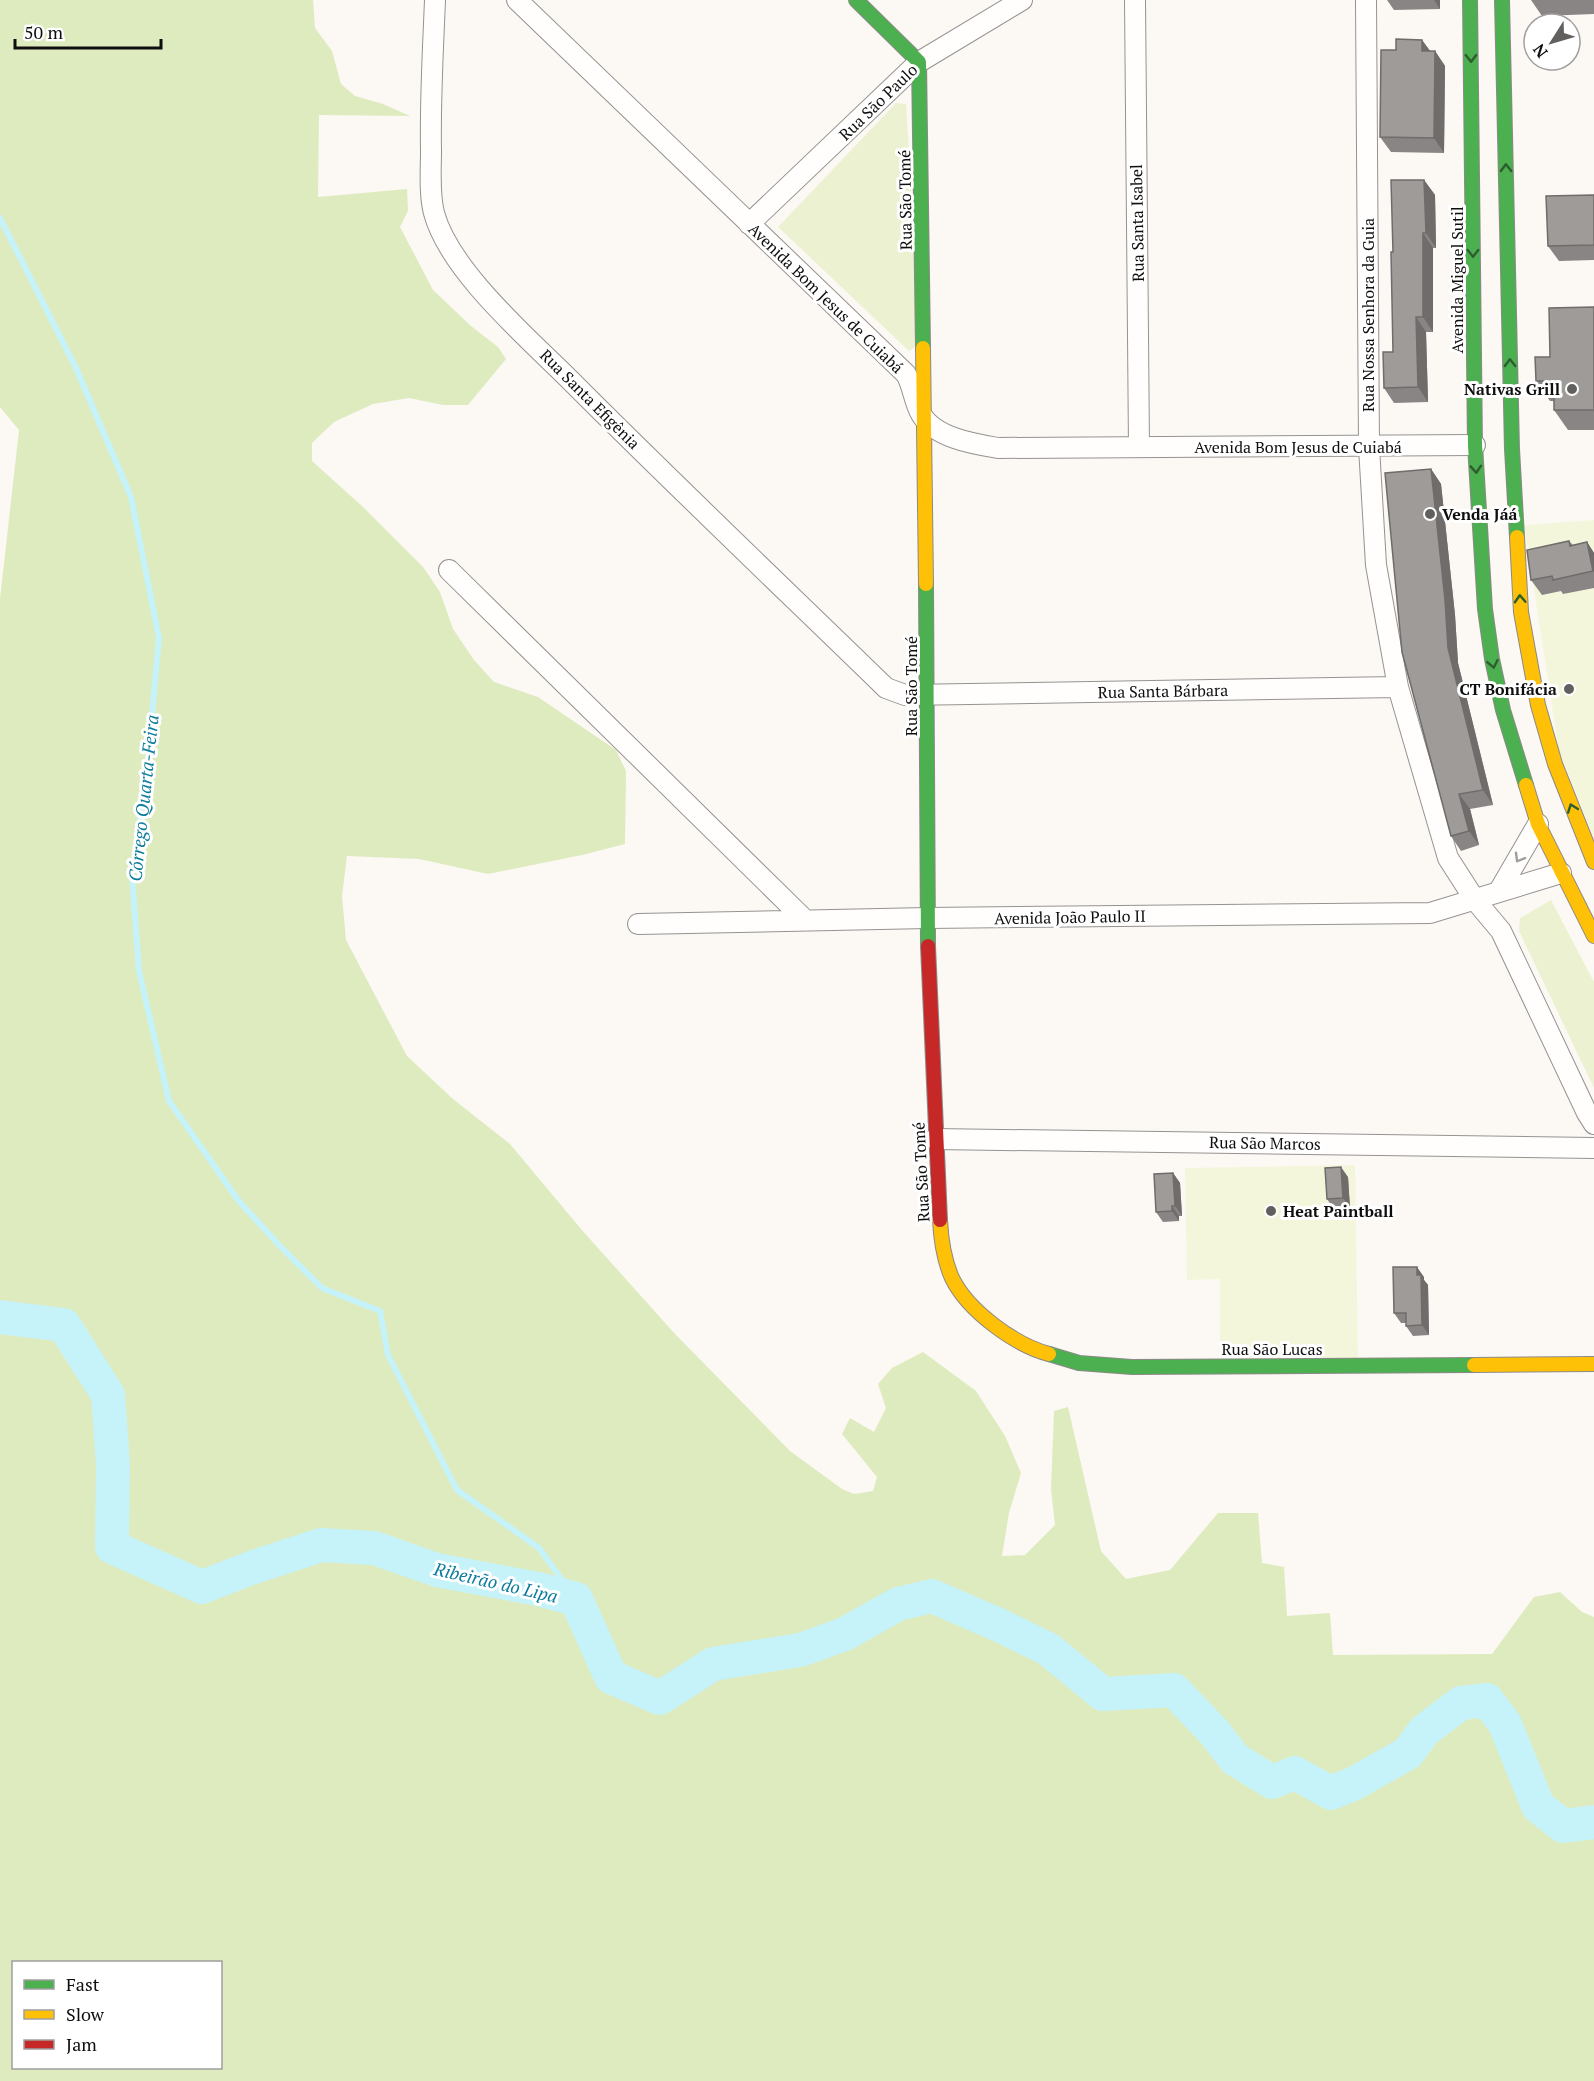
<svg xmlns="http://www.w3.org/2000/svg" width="1594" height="2081" font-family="'PT Serif',serif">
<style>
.green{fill:#ecf2d1}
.forest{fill:#deebbf;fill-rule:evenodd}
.pitch{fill:#f4f6dc}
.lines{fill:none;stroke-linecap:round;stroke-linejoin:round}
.stream{stroke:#c6f2f9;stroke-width:6}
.river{stroke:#c6f2f9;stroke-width:34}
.street-casing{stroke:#959392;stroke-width:22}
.fast-casing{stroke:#8c8a88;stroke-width:16}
.slow-casing{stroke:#8c8a88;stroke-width:16}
.jam-casing{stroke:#8c8a88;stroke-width:16}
.street{stroke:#fffefd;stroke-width:20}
.fast{stroke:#4caf50;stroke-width:14}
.slow{stroke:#ffc107;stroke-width:14}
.jam{stroke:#c62828;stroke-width:14}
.wall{fill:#898584}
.shaded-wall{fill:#6f6c6b}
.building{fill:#9f9b99;stroke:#6f6c6b;stroke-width:1.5}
.oneway{stroke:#2d5e2f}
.oneway2{stroke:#9f9e9d}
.poi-dot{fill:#61605e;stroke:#fff;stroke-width:2}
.labels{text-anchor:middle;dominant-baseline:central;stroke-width:6;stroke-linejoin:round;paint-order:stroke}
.street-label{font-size:16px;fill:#0e0e0e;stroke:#fff}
.poi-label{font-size:16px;font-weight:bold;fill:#0e0e0e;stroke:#fff;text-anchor:end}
.water-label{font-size:18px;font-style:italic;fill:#0c7c9c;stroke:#fff}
</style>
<rect width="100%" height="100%" fill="#fcf8f4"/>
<!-- green -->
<path class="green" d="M896,103L906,104L921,343L909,351L778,227Z
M1551,900L1594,982V1088L1519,931L1520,918Z"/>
<!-- forest -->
<path class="forest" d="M0,0H313L315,28L332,51L341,84L355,96L383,104L410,116L319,115L318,197L407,189L408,211L400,227L433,290L471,326L498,347L506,359L468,405H443L409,398L373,404L334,422L312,443V461L363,507L423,567L440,592L453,629L474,660L494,682L538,697L616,750L626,771L625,844L582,855L488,874L419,859L347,856L342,896L346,940L407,1056L453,1099L510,1144L581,1229L675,1334L790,1451L842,1489L854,1494L873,1491L877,1477L842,1434L850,1418L874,1432L886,1408L878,1384L892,1368L923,1352L976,1391L1005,1436L1021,1473L1009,1513L1002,1556L1025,1555L1055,1525L1051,1489L1054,1411L1068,1407L1101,1551L1126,1579L1170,1570L1218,1513H1258L1262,1563L1284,1567L1287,1616L1330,1613L1333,1655L1492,1654L1534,1597L1560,1592L1582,1612L1594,1617V2081H0V599L19,430L0,407ZM14,1962H220V2068H14Z"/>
<!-- pitch -->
<path class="pitch" d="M1594,520V838L1559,751L1524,525Z
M1355,1165L1358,1358H1220V1279L1187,1280L1185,1168Z"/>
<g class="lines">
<!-- stream -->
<path class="stream" d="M0,218L76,368L131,497L159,638L148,759L132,876L139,971L169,1101L238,1200L280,1246L322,1288L380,1311L388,1355L457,1490L539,1548L576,1599"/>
<!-- river -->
<path class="river" d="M0,1317L64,1325L108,1395L113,1464L112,1547L202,1587L251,1568L321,1545L374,1548L437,1570L538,1589L576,1599L611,1677L660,1698L713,1664L800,1650L845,1634L898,1604L932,1596L999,1625L1048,1649L1103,1694L1174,1690L1214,1732L1235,1759L1272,1782L1295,1773L1331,1793L1355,1783L1408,1753L1424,1731L1461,1703L1487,1700L1505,1724L1538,1806L1563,1826L1594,1822"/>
<defs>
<path id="street" d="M435,0C433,50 430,100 431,150C431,170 429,194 434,213C450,273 534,343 577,387C679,489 783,588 886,688L905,695L1398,687
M517,0L906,374C913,386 914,402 921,414C935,438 974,444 998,448L1475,445
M1135,0L1139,447
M1366,0L1369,447L1376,565L1398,687L1448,858L1475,900L1501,931L1587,1113L1594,1124
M749,224L919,62L1022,0
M449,570L805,920
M1499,891L1538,824
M638,924L927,918L1430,913L1561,873
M935,1139L1594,1148"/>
<path id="fast" d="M856,0L919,62L923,348
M1470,0L1475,445L1485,609L1492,659L1503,710L1526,785
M1502,0L1512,449L1517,537
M926,584L928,946
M1049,1354L1079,1363L1132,1367L1474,1365"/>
<path id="slow" d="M923,348L926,584
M1517,537L1521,612L1538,705L1555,764L1594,862
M1526,785L1538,824L1594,936
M940,1220C941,1240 944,1260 952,1278C968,1311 1015,1345 1049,1354
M1474,1365L1594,1364"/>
<path id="jam" d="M928,946L940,1220"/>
</defs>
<!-- street casing -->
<use href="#street" class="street-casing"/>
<!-- fast casing -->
<use href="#fast" class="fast-casing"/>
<!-- slow casing -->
<use href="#slow" class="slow-casing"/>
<!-- jam casing -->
<use href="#jam" class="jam-casing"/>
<!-- street -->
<use href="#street" class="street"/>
<!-- fast -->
<use href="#fast" class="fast"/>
<!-- slow -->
<use href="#slow" class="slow"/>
<!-- jam -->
<use href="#jam" class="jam"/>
</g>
<!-- wall -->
<path class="wall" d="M1387,0H1440V9L1394,10Z
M1531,0H1594V14L1542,16Z
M1422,40L1430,51H1435L1445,66L1444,153L1391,152L1380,137L1396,50Z
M1424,180L1435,195L1436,248H1433V332H1426L1428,402L1394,403L1384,388L1393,352V252Z
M1594,195V260L1559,261L1548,246Z
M1594,307V430H1568L1554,410V401H1550L1536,381L1550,357Z
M1431,469L1441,484L1455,615L1458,663L1493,805L1470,809L1479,845L1461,851L1451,836Z
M1569,541L1573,545L1587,542L1594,553V588L1563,594L1561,591L1542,595L1531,580Z
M1173,1173L1180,1183L1182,1216H1179V1221L1163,1222L1156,1212Z
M1348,1177L1350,1208L1334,1209L1327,1199Z
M1424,1277V1280L1428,1285L1429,1335L1413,1336L1406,1326V1323H1401L1394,1313Z"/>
<!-- shaded-wall -->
<path class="shaded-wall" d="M1434,0H1440V9Z
M1422,40L1433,55L1422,51Z
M1435,51L1445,66L1444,153L1434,138Z
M1424,180L1435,195L1436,248L1426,233Z
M1423,233L1433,248V332L1423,317Z
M1416,317L1426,332L1428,402L1418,387Z
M1431,469L1441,484L1455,615L1458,663L1493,805L1483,790L1448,648Z
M1587,542L1594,553V572L1593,571Z
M1459,794L1470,809L1479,845L1469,831Z
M1341,1167L1348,1177L1350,1208L1343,1198Z
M1173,1173L1180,1183L1182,1216L1175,1206Z
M1172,1206L1179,1216V1221L1172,1211Z
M1417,1267L1424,1277V1280L1428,1285L1429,1335L1422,1325L1417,1275Z"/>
<!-- building -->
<path class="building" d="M1396,39L1422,40V51H1435L1434,138L1380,137L1381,50H1396Z
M1391,180H1424L1426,233H1423V317H1416L1418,387L1384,388L1383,352H1393L1391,252H1393Z
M1594,195V245L1548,246L1546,196Z
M1594,307V410H1554V381H1536L1535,357H1550L1549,308Z
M1431,469L1445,600L1448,648L1483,790L1459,794L1469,831L1451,836L1402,652L1385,473Z
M1569,541L1570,546L1587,542L1593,571L1553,580L1552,576L1531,580L1527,550Z
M1341,1167L1343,1198L1327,1199L1325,1168Z
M1173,1173L1175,1206H1172V1211L1156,1212L1154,1174Z
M1393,1267H1417V1275H1421L1422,1325L1406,1326V1313H1394Z"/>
<!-- one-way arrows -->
<defs><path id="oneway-chevron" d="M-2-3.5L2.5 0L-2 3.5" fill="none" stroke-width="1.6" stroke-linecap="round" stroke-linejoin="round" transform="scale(1.5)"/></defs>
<g class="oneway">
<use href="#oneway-chevron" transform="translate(1471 58) rotate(89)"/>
<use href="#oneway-chevron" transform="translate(1506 168) rotate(-91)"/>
<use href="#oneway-chevron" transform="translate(1473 253) rotate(90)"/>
<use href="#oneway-chevron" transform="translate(1510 363) rotate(-91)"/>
<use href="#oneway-chevron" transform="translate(1476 469) rotate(86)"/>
<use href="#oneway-chevron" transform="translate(1520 599) rotate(-93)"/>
<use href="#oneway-chevron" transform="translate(1493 664) rotate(79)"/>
<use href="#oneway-chevron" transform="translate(1572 808) rotate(-110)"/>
</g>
<use class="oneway2" href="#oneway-chevron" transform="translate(1519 858) rotate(120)"/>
<!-- markers -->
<g class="poi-dot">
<circle cx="1572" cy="389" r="6"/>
<circle cx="1430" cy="514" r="6"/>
<circle cx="1569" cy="689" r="6"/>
<circle cx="1271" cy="1211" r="6"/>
</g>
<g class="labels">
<!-- street labels -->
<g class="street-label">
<text transform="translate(878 102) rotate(-44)">Rua São Paulo</text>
<text transform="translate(905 200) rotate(-91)">Rua São Tomé</text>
<text transform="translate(1137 223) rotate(-91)">Rua Santa Isabel</text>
<text transform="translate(1457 280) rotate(-90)">Avenida Miguel Sutil</text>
<text transform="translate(826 298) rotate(44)">Avenida Bom Jesus de Cuiabá</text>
<text transform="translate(1368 315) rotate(-90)">Rua Nossa Senhora da Guia</text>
<text transform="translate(590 399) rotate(45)">Rua Santa Efigênia</text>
<text x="1298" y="447">Avenida Bom Jesus de Cuiabá</text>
<text transform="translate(911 686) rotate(-90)">Rua São Tomé</text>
<text transform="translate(1163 691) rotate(-1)">Rua Santa Bárbara</text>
<text transform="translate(1070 917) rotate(-1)">Avenida João Paulo II</text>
<text transform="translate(1265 1143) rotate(1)">Rua São Marcos</text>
<text transform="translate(921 1172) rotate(-93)">Rua São Tomé</text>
<text x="1272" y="1349">Rua São Lucas</text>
</g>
<!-- poi labels -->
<g class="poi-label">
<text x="1560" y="389">Nativas Grill</text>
<text x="1442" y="514" text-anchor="start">Venda Jáá</text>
<text x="1557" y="689">CT Bonifácia</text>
<text x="1283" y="1211" text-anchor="start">Heat Paintball</text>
</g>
<!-- water labels -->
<g class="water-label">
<text transform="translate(143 798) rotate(-84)">Córrego Quarta-Feira</text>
<text transform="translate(496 1582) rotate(13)">Ribeirão do Lipa</text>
</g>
</g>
<!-- legend -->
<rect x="12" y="1961" width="210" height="108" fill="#ffffff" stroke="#9f9f9f" stroke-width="1.5"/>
<rect x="24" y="1980" width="30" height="9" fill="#4caf50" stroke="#9f9f9f" stroke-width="1.5"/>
<text x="66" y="1991" font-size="18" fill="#0e0e0e">Fast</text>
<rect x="24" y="2010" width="30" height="9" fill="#ffc107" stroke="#9f9f9f" stroke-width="1.5"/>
<text x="66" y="2021" font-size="18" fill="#0e0e0e">Slow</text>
<rect x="24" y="2040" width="30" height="9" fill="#c62828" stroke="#9f9f9f" stroke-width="1.5"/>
<text x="66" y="2051" font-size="18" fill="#0e0e0e">Jam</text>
<!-- north arrow -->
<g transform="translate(1552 42) rotate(233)"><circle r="28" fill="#ffffff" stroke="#9f9f9f" stroke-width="1.5"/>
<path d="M0-4.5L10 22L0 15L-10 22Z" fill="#61605e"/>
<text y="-9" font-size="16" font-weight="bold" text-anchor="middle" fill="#0e0e0e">N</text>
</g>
<!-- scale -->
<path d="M15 39v9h146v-9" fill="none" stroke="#0e0e0e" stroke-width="3"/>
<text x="24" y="39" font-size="18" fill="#0e0e0e" stroke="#ffffff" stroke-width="4.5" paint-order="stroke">50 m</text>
</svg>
